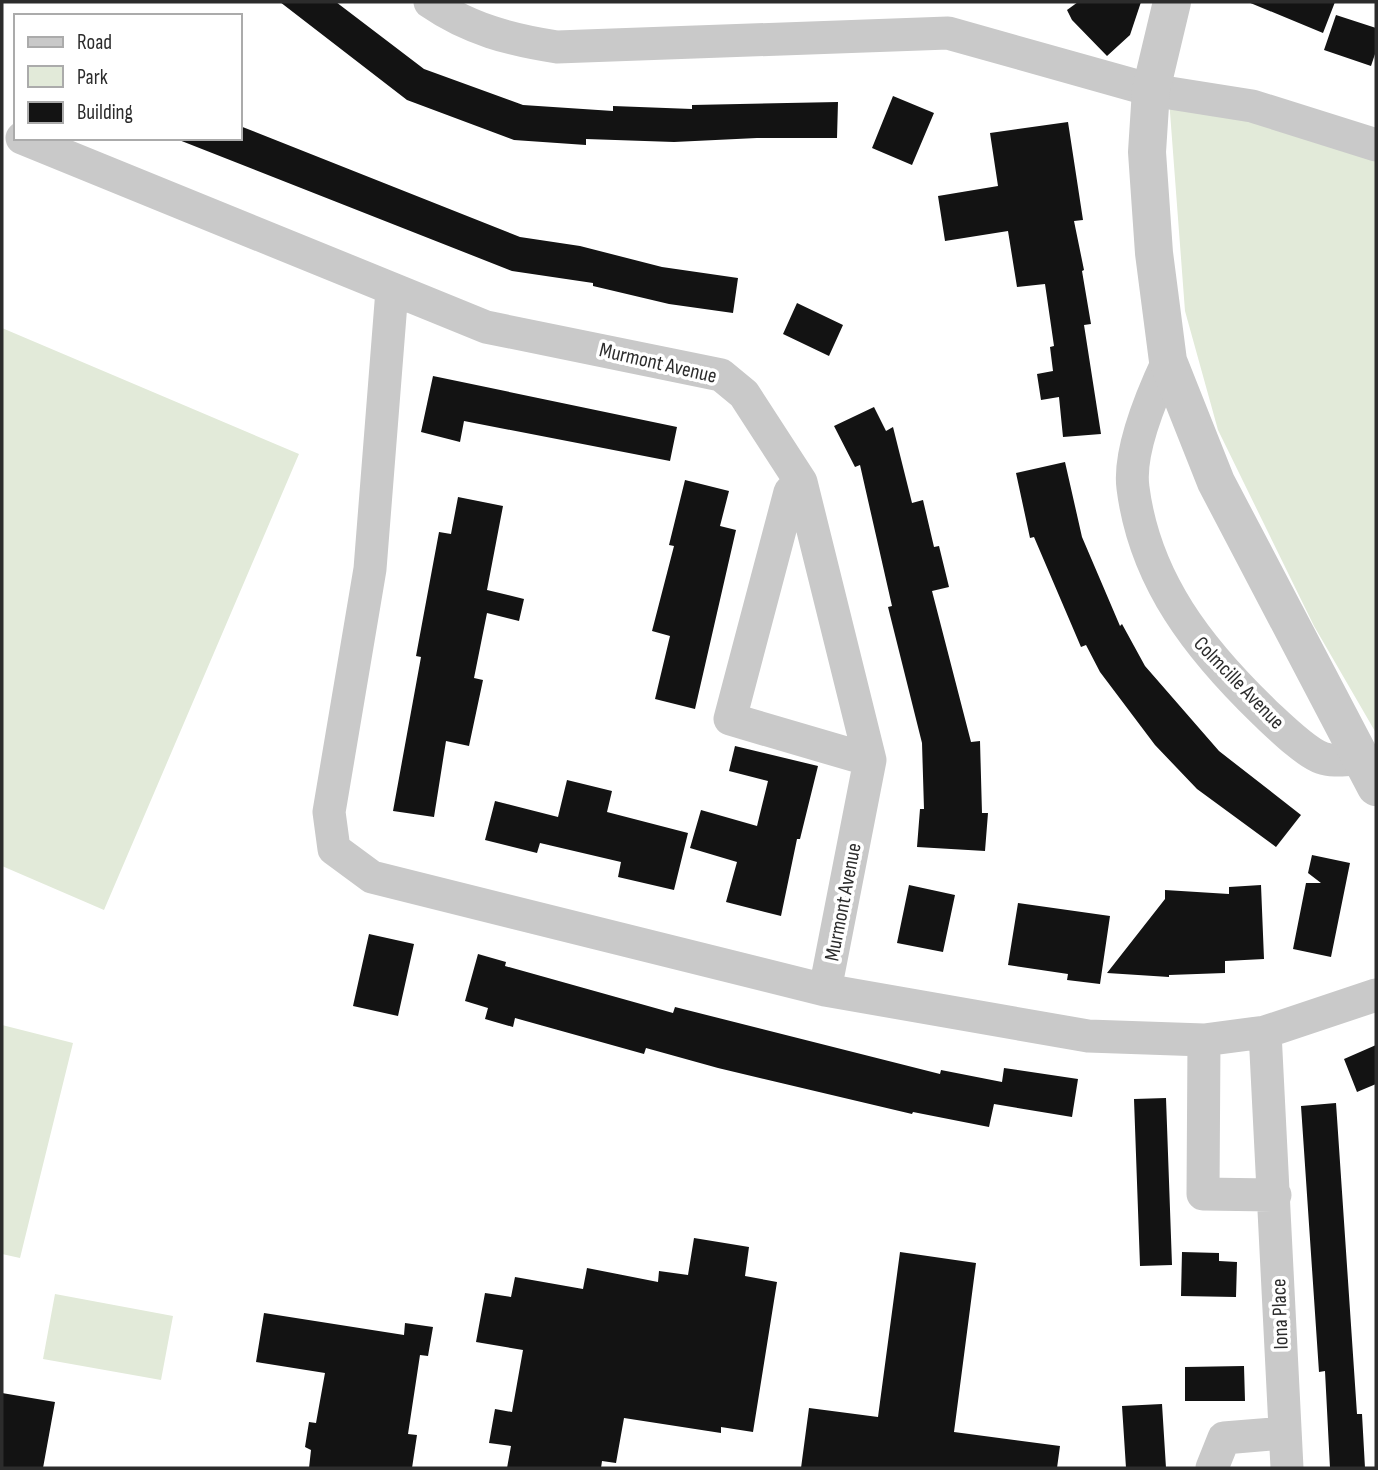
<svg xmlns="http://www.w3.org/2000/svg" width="1378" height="1470" font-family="'Sofia Sans Condensed',sans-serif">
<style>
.green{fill:#e2ead9}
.building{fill:#131313}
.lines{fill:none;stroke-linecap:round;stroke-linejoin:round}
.minor{stroke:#c9c9c9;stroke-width:33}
.tertiary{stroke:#c9c9c9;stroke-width:38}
.labels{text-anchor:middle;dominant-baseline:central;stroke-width:7;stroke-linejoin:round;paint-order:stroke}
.street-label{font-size:21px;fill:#2c2c2c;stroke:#fff}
</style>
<rect width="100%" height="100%" fill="#fff"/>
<!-- green -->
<path class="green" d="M1169,99L1376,158V733L1314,626L1218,430L1185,311Z
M2,328L299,454L104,910L2,866Z
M2,1025L73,1043L20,1258L2,1254Z
M55,1294L173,1316L161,1380L43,1359Z"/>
<!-- building -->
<path class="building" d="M280,2H336L424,69L523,105L613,111V106L692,109V105L838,102L837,138H757L674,142L586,139V145L514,140L407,100Z
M1078,2H1141L1130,35L1107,56L1072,20L1067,10Z
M1248,2H1335L1323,33Z
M1336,15L1376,28V51L1371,66L1324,50Z
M893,96L934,113L912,165L872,148Z
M1068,122L1083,220L1074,221L1084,270L1082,271L1091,324L1084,325L1101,434L1063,437L1059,397L1041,400L1037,374L1053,371L1050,347L1054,346L1045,284L1017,287L1008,231L945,241L938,196L998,186L990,133Z
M240,126L520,237L580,246L662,267L738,278L733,313L669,304L593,286V283L512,271L179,140L240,138Z
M797,303L843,325L829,356L783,334Z
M433,376L677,427L670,461L464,421L460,442L421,432Z
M874,407L886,431L893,427L912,503L923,500L934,547L939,546L949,587L932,591L971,742L980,741L982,813H988L985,851L917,847L920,809H924L922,743L888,607L892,606L860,465L855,467L834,426Z
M1065,462L1082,537L1120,626L1122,624L1145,666L1219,751L1301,815L1276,847L1197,789L1155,745L1100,672L1086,645L1081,647L1034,537L1030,538L1016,473Z
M685,480L729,491L720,526L736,530L695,709L655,699L670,636L652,631L674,546L669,545Z
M458,497L503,506L487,590L524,599L519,621L487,613L474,678L483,680L469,746L446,741L434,817L393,811L421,657L416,656L439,532L451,534Z
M735,746L818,766L800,839H797L781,916L726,902L737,862L690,848L701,810L757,826L768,781L729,771Z
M567,780L612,791L607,812L688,833L674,890L618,877L621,862L540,843L537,853L485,840L495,801L558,817Z
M1312,855L1350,863L1331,957L1293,949L1306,883H1321L1308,873Z
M909,885L955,895L943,952L897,943Z
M1261,885L1264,959L1225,961V973L1169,975V977L1107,973L1165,899V890L1229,894V887Z
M1018,903L1110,916L1100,984L1067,980L1068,974L1008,965Z
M369,934L414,944L398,1016L353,1006Z
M478,954L506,962L505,966L673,1013L675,1007L940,1074L941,1070L1002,1082L1004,1068L1078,1079L1072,1117L994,1104L989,1127L913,1112L912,1114L718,1068L646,1048L644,1054L515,1018L513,1027L485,1019L488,1008L465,1001Z
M1376,1045V1084L1357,1092L1344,1059Z
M1166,1098L1172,1265L1140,1266L1134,1099Z
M1336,1103L1357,1414H1362L1365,1468H1330L1325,1371L1319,1372L1301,1106Z
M694,1238L749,1247L745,1276L777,1282L753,1432L721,1427V1433L624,1418L616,1463L602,1461L601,1468H507L511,1446L489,1443L495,1409L512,1412L523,1350L476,1342L485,1293L511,1297L515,1277L583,1289L587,1268L658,1282L659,1271L688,1275Z
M900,1252L976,1263L954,1432L1060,1446L1057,1468H801L809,1408L878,1417Z
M1182,1252L1219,1253V1261L1237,1262L1236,1297L1181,1296Z
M264,1313L404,1335L405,1323L433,1327L428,1356L420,1355L408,1434L417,1435L412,1468H309L311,1450L305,1447L309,1422L316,1423L325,1373L256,1362Z
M1244,1366L1245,1401H1185V1367Z
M2,1393L55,1402L43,1468H2Z
M1162,1404L1166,1468H1126L1122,1406Z"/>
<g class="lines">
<!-- minor -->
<path class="minor" d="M430,2C469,29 511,40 557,47L948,33L1151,90L1252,106L1376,145
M22,138L486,327L721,375L744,394L801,482L870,760L825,990
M392,290L370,569L329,812L334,849L372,877L825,990L1088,1036L1204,1040L1265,1032L1376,995
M1168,361C1153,393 1128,452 1133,488C1145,581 1199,649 1264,712C1278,725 1305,752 1322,758C1332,762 1349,759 1359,759
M801,482L790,492L730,719L870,760
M1265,1032L1287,1468
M1204,1040L1203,1194L1275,1195
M1212,1468L1224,1438L1285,1433"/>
<!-- tertiary -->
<path class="tertiary" d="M1172,2L1151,90L1147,152L1154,253L1168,361L1216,482L1376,787"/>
</g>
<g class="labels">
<!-- street labels -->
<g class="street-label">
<text transform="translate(658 363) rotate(13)">Murmont Avenue</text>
<text transform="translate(1239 683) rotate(46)">Colmcille Avenue</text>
<text transform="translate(843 902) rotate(-79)">Murmont Avenue</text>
<text transform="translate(1280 1314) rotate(-92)">Iona Place</text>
</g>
</g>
<!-- border -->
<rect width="1378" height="1470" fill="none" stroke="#2c2c2c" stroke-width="7"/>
<!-- legend -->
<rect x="14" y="14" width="228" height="126" fill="#ffffff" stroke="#ababab" stroke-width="2"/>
<rect x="28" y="37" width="35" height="10" fill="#c9c9c9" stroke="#ababab" stroke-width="2"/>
<text x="77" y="49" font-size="21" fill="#2c2c2c">Road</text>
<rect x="28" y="66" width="35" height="21" fill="#e2ead9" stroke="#ababab" stroke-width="2"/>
<text x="77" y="84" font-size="21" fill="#2c2c2c">Park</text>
<rect x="28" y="102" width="35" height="21" fill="#131313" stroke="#ababab" stroke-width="2"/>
<text x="77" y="119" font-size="21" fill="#2c2c2c">Building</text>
</svg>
